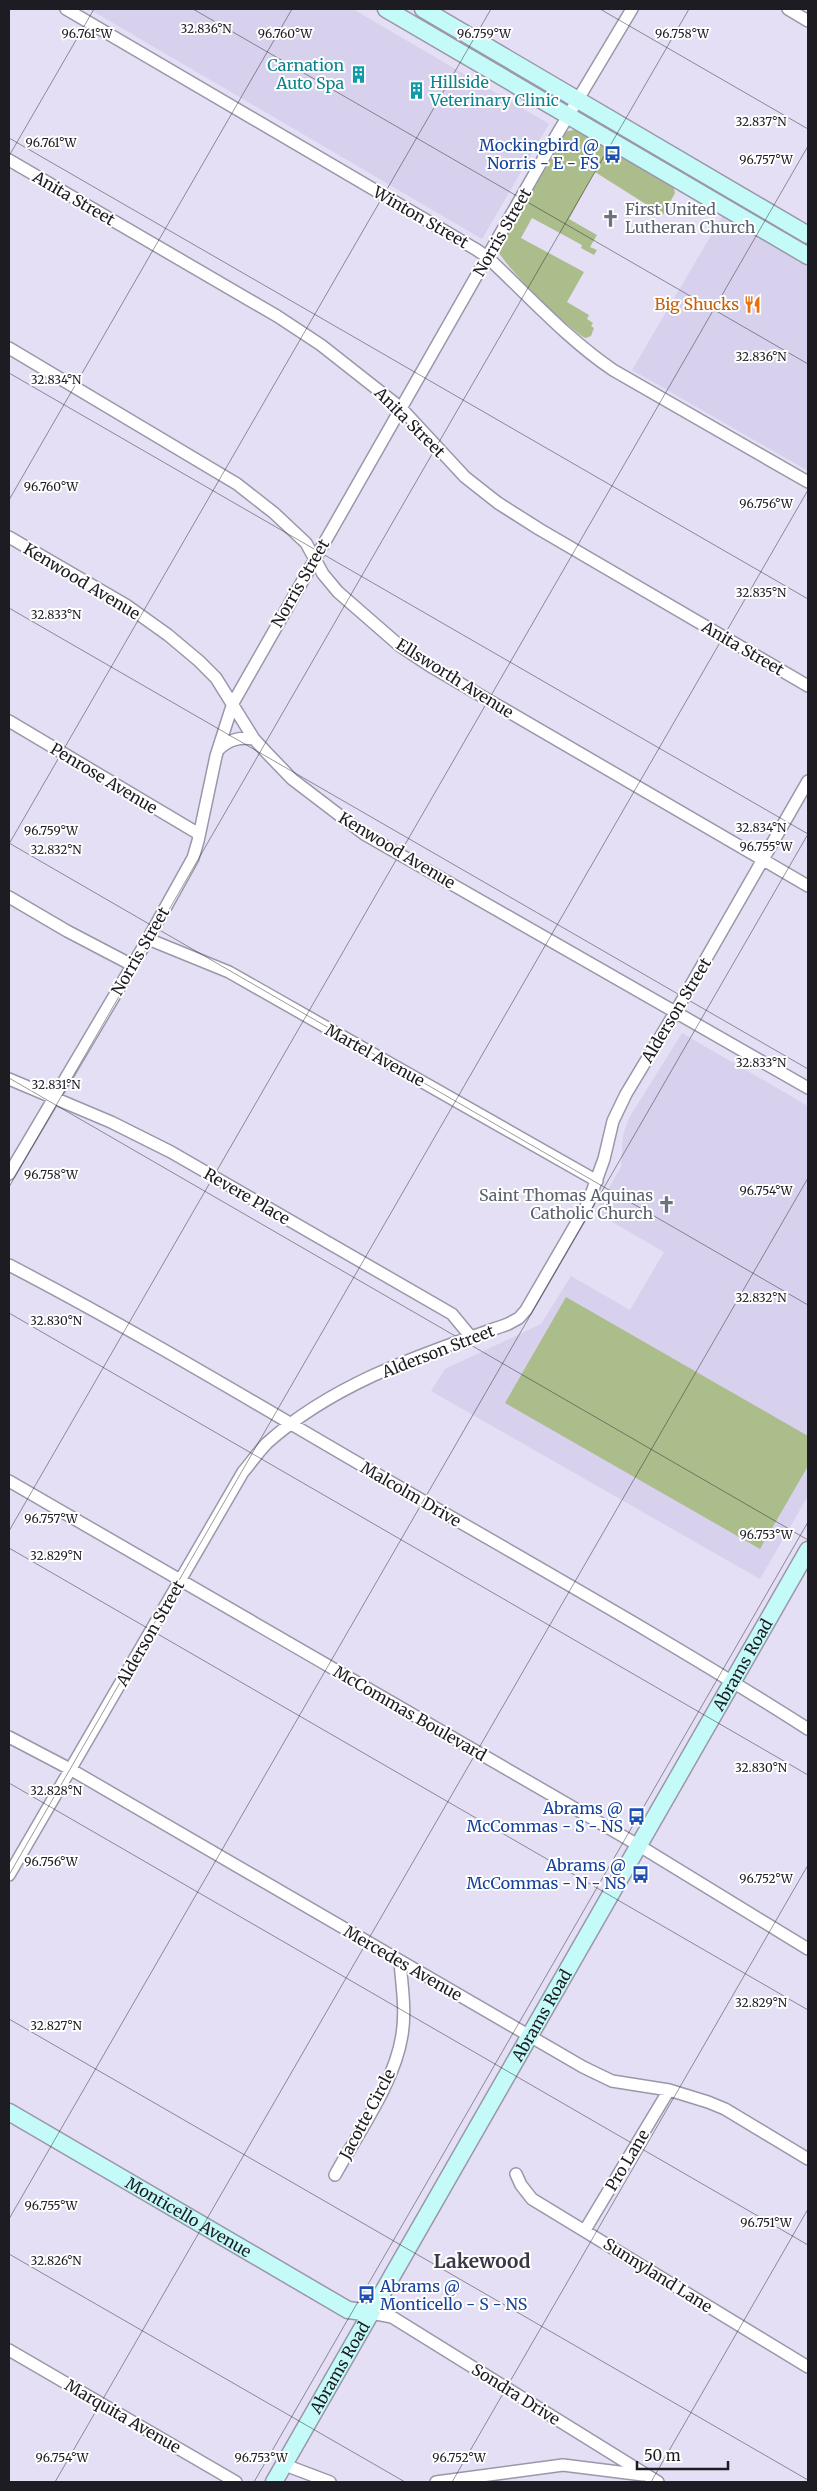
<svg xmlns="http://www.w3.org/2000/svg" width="817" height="2491" font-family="Merriweather,serif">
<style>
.built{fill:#d8d1ed}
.green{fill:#acbd8c}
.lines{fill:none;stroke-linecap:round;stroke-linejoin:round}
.street-casing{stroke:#9b97aa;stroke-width:14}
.secondary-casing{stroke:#9b97aa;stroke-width:19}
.street{stroke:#fff;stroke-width:11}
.secondary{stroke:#c4fbf9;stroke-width:16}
.ticks{fill:none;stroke:#1e1c23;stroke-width:1;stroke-opacity:0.45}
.labels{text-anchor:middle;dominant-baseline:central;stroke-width:4;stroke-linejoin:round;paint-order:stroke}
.culture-label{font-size:16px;fill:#0d838f;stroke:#fff;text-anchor:end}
.transit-label{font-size:16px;fill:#164399;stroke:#fff;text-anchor:end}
.street-label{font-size:16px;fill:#1e1c23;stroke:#fff}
.worship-label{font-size:16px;fill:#5b616d;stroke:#fff;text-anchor:start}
.food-label{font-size:16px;fill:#c56008;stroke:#fff;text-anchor:end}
.quarter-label{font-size:19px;font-weight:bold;fill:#3c3848;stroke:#fff}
.ticks-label{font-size:12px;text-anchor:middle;fill:#1e1c23;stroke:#fff;stroke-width:4;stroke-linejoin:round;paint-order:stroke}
</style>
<rect width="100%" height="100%" fill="#e4dff4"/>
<!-- built -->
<path class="built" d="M89,9H353L549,124L482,239Z
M723,215L808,266V471L632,370Z
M682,1033L808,1106V1496L760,1579L431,1391L445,1369L541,1324L571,1276L630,1310L664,1252L595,1212L621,1167L623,1135L629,1118Z"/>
<!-- green -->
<path class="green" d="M575,130L673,186L675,193L663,215L595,172L569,219L597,235L590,247L597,250L594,255L581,248L582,245L532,218L521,238L584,272L567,302L589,315L587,319L593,323L591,326L594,328L591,336L586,338C573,333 500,262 498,250L562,135L568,131Z
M566,1297L808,1436V1466L760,1549L505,1403Z"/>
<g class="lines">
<defs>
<path id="street" d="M66,9L477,250L487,257C529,296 566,338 613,370L808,482
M788,9L808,21
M9,160L277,316L321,345L401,408L465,477L498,503L539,529L808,686
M9,348L237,484L274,513L306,543L323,574L338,592L400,646L430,666L808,886
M9,537L126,605L168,635L199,661L216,678L254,739L267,753L292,779L364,834L808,1088
M9,721L199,834
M218,750C229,739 240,737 254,739
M9,897L67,931L132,965
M148,939L229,972L597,1181
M9,1079L111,1122L171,1152L452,1314L471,1337
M9,1174L148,939L193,858L198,841L216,756L233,703L559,131L632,9
M9,1265C142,1334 271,1413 401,1488C537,1567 675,1644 808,1729
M9,1481L638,1845L808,1949
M9,1737L70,1769L583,2067L612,2081L669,2090L708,2102L725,2109L808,2159
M9,1875L243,1472C251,1463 258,1452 267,1443C335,1382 423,1354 508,1324L519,1318L526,1310L588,1203L604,1159L613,1121L626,1094L676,1011L808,781
M516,2174L521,2185L532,2199L808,2367
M335,2175C358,2133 395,2082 402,2035C406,2011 402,1986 400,1962
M585,2230L669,2090
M371,2313L392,2317L658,2482
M9,2350L236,2482
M285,2465L330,2482
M436,2482L563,2465L643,2475"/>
<g id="secondary">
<path d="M386,9L808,256"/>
<path d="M423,9L808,235"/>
<path id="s1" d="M9,2112L348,2310L371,2313"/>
<path id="s2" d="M274,2482L808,1550"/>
</g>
</defs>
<!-- street casing -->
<use href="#street" class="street-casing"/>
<!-- secondary casing -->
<use href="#secondary" class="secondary-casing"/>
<!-- street -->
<use href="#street" class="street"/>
<!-- secondary -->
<use href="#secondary" class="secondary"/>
</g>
<!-- ticks -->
<path class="ticks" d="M193,9L808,364M600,9L808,129M9,138L808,599M9,156L94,9M9,373L808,834M9,500L292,9M9,608L808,1069M9,843L808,1305M9,844L491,9M9,1078L808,1540M9,1187L689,9M9,1313L808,1775M9,1531L808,146M9,1548L808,2010M9,1783L808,2245M9,1875L808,490M9,2019L808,2480M9,2219L808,834M9,2254L405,2482M55,2482L808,1178M254,2482L808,1522M452,2482L808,1865M651,2482L808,2209"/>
<!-- icons -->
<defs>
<symbol id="building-bare" viewBox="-9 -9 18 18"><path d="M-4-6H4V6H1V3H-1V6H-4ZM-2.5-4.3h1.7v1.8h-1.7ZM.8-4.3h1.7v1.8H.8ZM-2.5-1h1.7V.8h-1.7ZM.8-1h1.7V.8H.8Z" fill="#0f9aa8" stroke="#fff" stroke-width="2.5" paint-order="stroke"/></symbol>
<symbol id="bus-bare" viewBox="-9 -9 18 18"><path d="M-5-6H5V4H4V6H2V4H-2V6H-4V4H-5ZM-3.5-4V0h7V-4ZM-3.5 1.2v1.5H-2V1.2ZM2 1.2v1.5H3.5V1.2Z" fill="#1a4fb4" stroke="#fff" stroke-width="2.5" paint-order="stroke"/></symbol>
<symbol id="church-bare" viewBox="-9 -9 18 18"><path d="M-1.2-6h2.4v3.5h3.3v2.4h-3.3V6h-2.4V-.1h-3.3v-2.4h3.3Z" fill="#6b7280" stroke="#fff" stroke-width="2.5" paint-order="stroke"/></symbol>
<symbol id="restaurant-bare" viewBox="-9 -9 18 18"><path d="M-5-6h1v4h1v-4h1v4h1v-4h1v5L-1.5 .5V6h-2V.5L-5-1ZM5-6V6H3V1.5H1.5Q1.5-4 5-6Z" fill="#e8710a" stroke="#fff" stroke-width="2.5" paint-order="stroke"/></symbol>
</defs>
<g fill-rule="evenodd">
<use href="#building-bare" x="346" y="62" width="25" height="25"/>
<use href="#building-bare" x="404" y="78" width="25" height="25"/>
<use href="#bus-bare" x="600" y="142" width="25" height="25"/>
<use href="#church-bare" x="598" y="206" width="25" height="25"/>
<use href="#restaurant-bare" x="740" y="292" width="25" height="25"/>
<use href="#church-bare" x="654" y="1192" width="25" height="25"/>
<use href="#bus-bare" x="624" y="1804" width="25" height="25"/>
<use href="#bus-bare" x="628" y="1862" width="25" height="25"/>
<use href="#bus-bare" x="354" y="2282" width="25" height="25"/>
</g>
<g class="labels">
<!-- culture labels -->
<g class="culture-label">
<text x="344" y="65">Carnation<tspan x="344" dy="18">Auto Spa</tspan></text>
<text x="430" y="82" text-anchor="start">Hillside<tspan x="430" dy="18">Veterinary Clinic</tspan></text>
</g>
<!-- transit labels -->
<g class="transit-label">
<text x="599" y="145">Mockingbird @<tspan x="599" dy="18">Norris - E - FS</tspan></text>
<text x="623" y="1808">Abrams @<tspan x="623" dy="18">McCommas - S - NS</tspan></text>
<text x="626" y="1865">Abrams @<tspan x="626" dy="18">McCommas - N - NS</tspan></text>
<text x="380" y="2286" text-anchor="start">Abrams @<tspan x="380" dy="18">Monticello - S - NS</tspan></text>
</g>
<!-- street labels -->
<g class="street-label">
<text transform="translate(74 198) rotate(30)">Anita Street</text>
<text transform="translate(421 217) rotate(30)">Winton Street</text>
<text transform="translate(502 232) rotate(-60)">Norris Street</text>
<text transform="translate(410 422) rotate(45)">Anita Street</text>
<text transform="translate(82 581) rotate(31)">Kenwood Avenue</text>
<text transform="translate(300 583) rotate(-60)">Norris Street</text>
<text transform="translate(743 648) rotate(30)">Anita Street</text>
<text transform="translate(455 678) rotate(32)">Ellsworth Avenue</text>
<text transform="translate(104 778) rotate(31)">Penrose Avenue</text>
<text transform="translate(397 850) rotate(31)">Kenwood Avenue</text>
<text transform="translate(140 951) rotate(-60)">Norris Street</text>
<text transform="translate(676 1010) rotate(-59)">Alderson Street</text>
<text transform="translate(375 1055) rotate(29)">Martel Avenue</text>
<text transform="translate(247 1196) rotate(30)">Revere Place</text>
<text transform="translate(438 1351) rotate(-21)">Alderson Street</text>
<text transform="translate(411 1494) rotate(30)">Malcolm Drive</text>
<text transform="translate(150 1633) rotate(-60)">Alderson Street</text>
<text stroke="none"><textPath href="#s2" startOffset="942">Abrams Road</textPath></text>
<text transform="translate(410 1713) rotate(30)">McCommas Boulevard</text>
<text transform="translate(403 1963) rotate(30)">Mercedes Avenue</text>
<text stroke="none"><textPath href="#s2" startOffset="538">Abrams Road</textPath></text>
<text transform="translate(367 2114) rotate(-62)">Jacotte Circle</text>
<text transform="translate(627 2160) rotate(-59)">Pro Lane</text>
<text stroke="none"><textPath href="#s1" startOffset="208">Monticello Avenue</textPath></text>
<text transform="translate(658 2275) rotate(32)">Sunnyland Lane</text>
<text stroke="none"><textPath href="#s2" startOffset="132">Abrams Road</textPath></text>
<text transform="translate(516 2394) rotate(32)">Sondra Drive</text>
<text transform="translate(123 2416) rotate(30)">Marquita Avenue</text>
</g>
<!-- worship labels -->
<g class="worship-label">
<text x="625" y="209">First United<tspan x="625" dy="18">Lutheran Church</tspan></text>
<text x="653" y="1195" text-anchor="end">Saint Thomas Aquinas<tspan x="653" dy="18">Catholic Church</tspan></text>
</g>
<!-- food labels -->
<g class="food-label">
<text x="739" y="304">Big Shucks</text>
</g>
<!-- quarter labels -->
<g class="quarter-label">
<text x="482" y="2261">Lakewood</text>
</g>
</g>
<g class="ticks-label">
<text x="206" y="33">32.836°N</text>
<text x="285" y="38">96.760°W</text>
<text x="484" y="38">96.759°W</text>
<text x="87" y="38">96.761°W</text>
<text x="682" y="38">96.758°W</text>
<text x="761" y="126">32.837°N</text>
<text x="51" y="147">96.761°W</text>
<text x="766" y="164">96.757°W</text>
<text x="761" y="361">32.836°N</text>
<text x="56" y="384">32.834°N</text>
<text x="51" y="491">96.760°W</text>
<text x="766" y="508">96.756°W</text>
<text x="761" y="597">32.835°N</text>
<text x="56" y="619">32.833°N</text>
<text x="761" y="832">32.834°N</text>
<text x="51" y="835">96.759°W</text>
<text x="766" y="851">96.755°W</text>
<text x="56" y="854">32.832°N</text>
<text x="761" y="1067">32.833°N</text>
<text x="56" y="1089">32.831°N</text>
<text x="51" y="1179">96.758°W</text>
<text x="766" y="1195">96.754°W</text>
<text x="761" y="1302">32.832°N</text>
<text x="56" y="1325">32.830°N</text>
<text x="51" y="1523">96.757°W</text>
<text x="766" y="1539">96.753°W</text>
<text x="56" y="1560">32.829°N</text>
<text x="761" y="1772">32.830°N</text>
<text x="56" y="1795">32.828°N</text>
<text x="51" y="1866">96.756°W</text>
<text x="766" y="1883">96.752°W</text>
<text x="761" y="2007">32.829°N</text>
<text x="56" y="2030">32.827°N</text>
<text x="51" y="2210">96.755°W</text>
<text x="766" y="2227">96.751°W</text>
<text x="56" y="2265">32.826°N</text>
<text x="62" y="2462">96.754°W</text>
<text x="261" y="2462">96.753°W</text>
<text x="459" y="2462">96.752°W</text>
</g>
<!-- border -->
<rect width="817" height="2491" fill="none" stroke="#1e1c23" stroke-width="20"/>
<!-- scale -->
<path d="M637 2461v8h91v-8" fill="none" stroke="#1e1c23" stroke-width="2.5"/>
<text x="644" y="2461" font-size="15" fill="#1e1c23" stroke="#ffffff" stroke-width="4" paint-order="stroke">50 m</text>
</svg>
